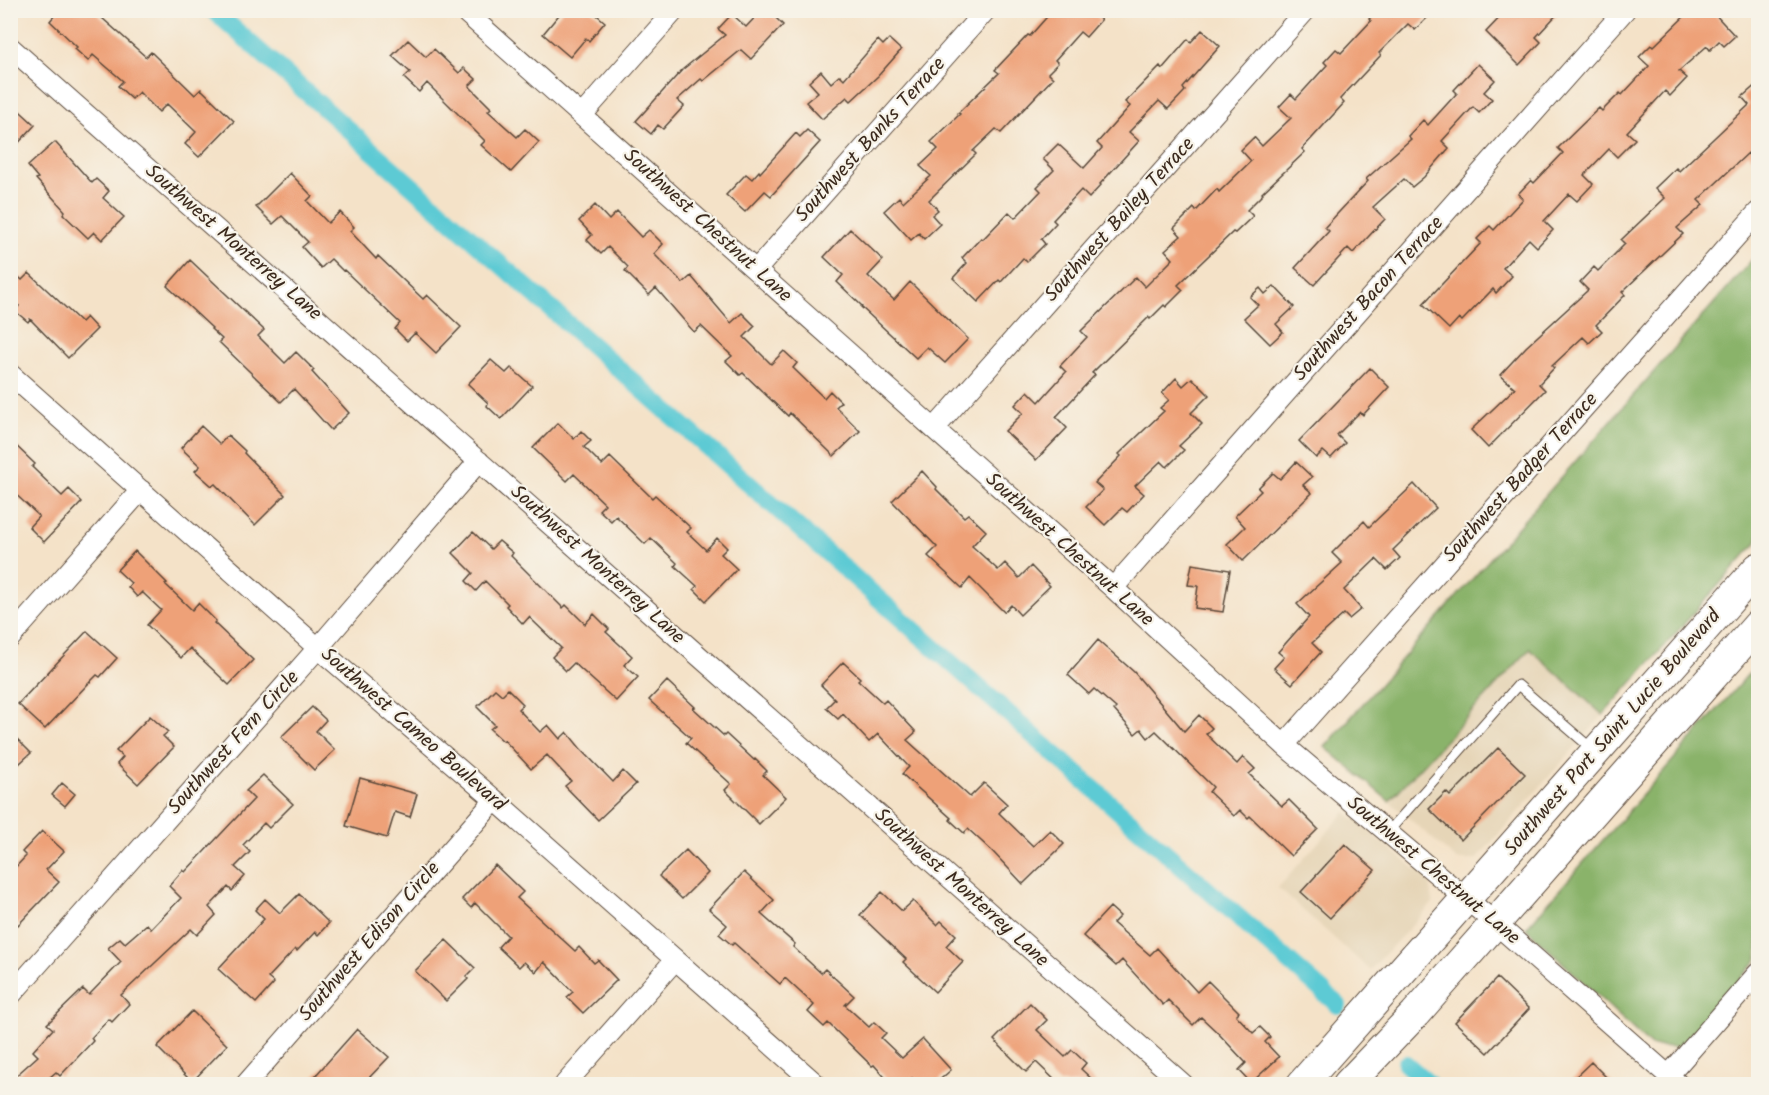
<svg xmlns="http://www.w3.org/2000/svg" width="1769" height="1095" font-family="Kalam,sans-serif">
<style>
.built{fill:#e6d5b7}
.forest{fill:#8ab36a;stroke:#626e44;stroke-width:1.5}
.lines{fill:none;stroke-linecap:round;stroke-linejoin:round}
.canal{stroke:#5dcad4;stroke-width:18}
.building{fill:#eea178}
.service-casing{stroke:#574638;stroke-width:11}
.minor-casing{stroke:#574638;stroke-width:22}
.primary-casing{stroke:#574638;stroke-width:32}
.service{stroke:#fff;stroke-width:9}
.minor{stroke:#fff;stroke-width:20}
.primary{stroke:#fff;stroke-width:30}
.labels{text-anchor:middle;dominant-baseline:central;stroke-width:4.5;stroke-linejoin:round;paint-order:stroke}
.street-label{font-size:20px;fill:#3b2a1e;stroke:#f7f3e8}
</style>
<rect width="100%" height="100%" fill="#f7f3e8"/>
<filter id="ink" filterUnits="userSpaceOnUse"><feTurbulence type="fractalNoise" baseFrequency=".0167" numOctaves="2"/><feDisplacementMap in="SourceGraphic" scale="12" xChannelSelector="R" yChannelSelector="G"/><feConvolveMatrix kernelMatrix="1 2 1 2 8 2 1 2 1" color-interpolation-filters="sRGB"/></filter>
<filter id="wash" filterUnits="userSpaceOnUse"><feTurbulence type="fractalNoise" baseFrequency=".008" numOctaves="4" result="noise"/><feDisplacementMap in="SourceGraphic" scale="24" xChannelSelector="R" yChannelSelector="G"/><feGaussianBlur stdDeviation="1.35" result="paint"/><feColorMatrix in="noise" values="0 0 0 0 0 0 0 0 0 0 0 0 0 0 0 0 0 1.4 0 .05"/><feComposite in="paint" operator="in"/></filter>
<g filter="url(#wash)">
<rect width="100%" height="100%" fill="#f4e2c8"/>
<!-- built -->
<path class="built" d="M1530,649L1603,715L1476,860H1457L1389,801Z
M1345,812L1430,881L1433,903L1370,970L1278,888Z"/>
<!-- forest -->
<path class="forest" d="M1758,253V541L1603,715L1530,649L1389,801L1325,747Z
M1758,663V959L1679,1047L1651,1046L1526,928Z"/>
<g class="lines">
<!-- canal -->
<path class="canal" d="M213,10L1338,1005
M1406,1064L1429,1084"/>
</g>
<g id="blocks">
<!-- building -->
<path class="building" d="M59,10H93L146,57L151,52L195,95L201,89L234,121L199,157L185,144L196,132L167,104L159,112L139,92L132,99L118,86L123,81L93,55L88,61L75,49L77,47L50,21Z
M563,10H591L605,22L589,41L586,38L570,57L543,34Z
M762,10H768L783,25L751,59L741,50L703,81L701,79L677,100L684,106L663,129L658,125L651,134L636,121L682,70L725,35L718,29L732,14L746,27Z
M1053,10H1090L1101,20L1086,37L1080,32L1055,60L1058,63L1048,73L1053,78L1001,133L996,129L973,151L976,154L929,200L938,210L932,215L940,224L924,239L919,233L911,240L884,211L899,197L903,202L931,176L920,166L938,149L931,142L960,114L958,113L999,73L995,70L1028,35L1030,36Z
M1377,10H1435L1415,30L1408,24L1379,53L1381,55L1340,99L1344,103L1302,149L1305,152L1262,193L1263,194L1247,210L1253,216L1235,233L1233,232L1178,285L1183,290L1166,307L1164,305L1150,319L1149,317L1092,373L1095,375L1056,417L1067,428L1036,460L1005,431L1023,413L1015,405L1028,391L1039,402L1066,372L1060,366L1087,337L1081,331L1136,277L1145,287L1173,259L1165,250L1181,236L1174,228L1194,208L1196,211L1217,189L1219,192L1251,161L1241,150L1254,137L1262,146L1291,118L1279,107L1291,94L1296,99L1327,65L1324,62L1336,49L1341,53L1371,21L1369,19Z
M1507,10H1561L1536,37L1541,42L1519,65L1486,32Z
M1691,10H1711L1735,36L1724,46L1719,41L1710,50L1707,46L1679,71L1687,78L1670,96L1665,91L1627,132L1635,139L1617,157L1609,149L1584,175L1593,184L1577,201L1569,194L1544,221L1553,230L1537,247L1529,239L1503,268L1512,276L1496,293L1493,289L1462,321L1459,318L1449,329L1423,304L1481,243L1477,239L1490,226L1494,230L1523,199L1518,194L1531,180L1534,183L1563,153L1558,148L1599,108L1602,111L1620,93L1622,95L1649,66L1639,57L1651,45L1653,47Z
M1202,30L1220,46L1183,88L1185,91L1168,109L1159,101L1129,132L1139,141L1100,184L1101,185L1089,198L1081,190L1053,220L1056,223L1041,239L1045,244L1027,262L1023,258L1001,282L999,280L978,302L953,278L967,263L962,258L981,238L983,239L1009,212L1015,218L1041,191L1037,187L1054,170L1043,159L1058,144L1084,168L1102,148L1097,143L1130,106L1125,102L1160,66L1162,69L1188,39L1191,42Z
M889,39L901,50L878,76L851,101L847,97L822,119L806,102L818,92L809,82L821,71L831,83L840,75L844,79L878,40L883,45Z
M408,40L426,57L434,49L459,73L464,68L476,79L469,86L491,108L488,111L517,137L525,129L539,142L511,172L481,145L485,141L427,83L419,92L404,78L410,72L392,56Z
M1478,64L1495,80L1484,92L1492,99L1479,113L1473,107L1442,141L1449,148L1424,177L1412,187L1404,179L1373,207L1385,219L1353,253L1348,248L1314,285L1295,268L1329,231L1325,227L1368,181L1366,179L1411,139L1408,136L1423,120L1428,125L1457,93L1454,90Z
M1758,83V150L1751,157L1748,153L1698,200L1703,205L1677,228L1683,234L1622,292L1625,295L1596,325L1602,331L1589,343L1583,337L1552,366L1554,368L1539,384L1545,390L1488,448L1471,430L1515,388L1500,375L1526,347L1588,290L1580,282L1594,267L1598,271L1625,244L1621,240L1665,198L1655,188L1676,168L1679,171L1749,105L1742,97Z
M10,102L35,125L10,152Z
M807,130L820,142L771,196L765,191L745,212L726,195L746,174L752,179L759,171L760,173L796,133L800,137Z
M55,142L92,183L96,179L109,191L103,198L124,217L102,240L94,232L88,238L63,214L65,211L36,179L38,178L28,166Z
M290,173L312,196L307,201L328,223L340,212L354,227L350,231L376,259L378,256L423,299L427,295L461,327L436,353L415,333L407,341L395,329L400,323L344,270L343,271L331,259L321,268L302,247L308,242L282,216L273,224L256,207Z
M595,205L609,220L617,212L641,237L649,230L663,244L654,254L683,283L691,276L731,323L742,313L755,326L744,337L771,364L784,351L797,363L793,368L824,398L830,391L841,402L836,407L860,431L834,456L790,413L788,416L743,373L740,375L726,361L732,356L701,326L694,332L656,288L649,295L625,271L628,267L608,247L601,254L587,240L592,235L579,221Z
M850,229L883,260L868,276L894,300L910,282L968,339L945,363L927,347L916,358L861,307L862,306L837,282L843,275L824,257Z
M190,260L264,330L258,336L285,363L296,352L314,370L312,372L349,413L331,430L294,389L281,402L219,342L222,339L211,329L212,328L167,286Z
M10,269L22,280L29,273L81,322L86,317L97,329L68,358L30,319L28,322L15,311L19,306L10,299Z
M1274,286L1294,307L1276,324L1283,332L1270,344L1244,318L1258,305L1250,297L1260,288L1265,294Z
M491,360L506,373L511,368L532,386L501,419L487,406L488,403L468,384Z
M1370,368L1389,387L1363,415L1360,412L1337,435L1345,443L1331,458L1323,451L1316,458L1299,441Z
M1176,378L1183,386L1192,378L1209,395L1191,413L1202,424L1179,446L1184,450L1167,467L1161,461L1135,486L1144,494L1127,512L1122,508L1105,525L1086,507L1103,490L1095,483L1121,456L1119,454L1164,411L1160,408L1169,400L1162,393Z
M558,423L574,439L581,431L591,441L584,447L602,465L610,457L652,498L655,495L691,528L687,532L706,550L717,538L727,548L721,554L737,569L706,601L694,589L697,586L675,566L677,563L651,538L645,544L616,516L611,521L599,510L605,504L574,474L567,481L533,448Z
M201,426L220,444L228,435L245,451L244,453L285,495L255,525L215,484L212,486L195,471L200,466L181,448Z
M10,440L35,464L32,467L62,496L69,489L82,502L44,542L29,527L39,516L10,489Z
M1296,462L1312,477L1303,485L1312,493L1243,561L1227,544L1245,527L1235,516L1261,491L1258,488L1273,473L1280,479Z
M922,471L937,487L936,489L964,517L968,514L986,531L972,546L998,570L1005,563L1019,578L1031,566L1050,586L1020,615L1011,605L1004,612L970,578L962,588L928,556L937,547L892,501Z
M1414,484L1436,508L1393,550L1400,558L1387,570L1376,559L1344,590L1361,609L1349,619L1344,614L1312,643L1321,652L1292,684L1274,668L1284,657L1278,652L1309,617L1297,604L1342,563L1332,553L1364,521L1369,527Z
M473,532L491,549L499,541L513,553L511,556L563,608L566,605L585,624L594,614L609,629L606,632L632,656L624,665L638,677L616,701L574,663L566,671L552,657L561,648L529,617L523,624L506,606L508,604L485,581L476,591L466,581L473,573L453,553Z
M135,551L167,583L165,584L192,610L198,603L216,621L214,623L253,660L229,685L190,648L181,658L147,625L161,610L142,592L137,597L128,587L131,583L117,570Z
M1192,564L1230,570L1223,612L1195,608L1198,586L1188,585Z
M87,631L117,658L100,677L97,675L87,685L45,729L18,704Z
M1098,640L1134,672L1184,731L1199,715L1212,728L1206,734L1237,764L1243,757L1255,769L1249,774L1282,806L1289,800L1318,829L1291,856L1250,816L1248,818L1240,810L1234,816L1209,792L1213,787L1156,731L1148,738L1141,729L1135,734L1114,710L1116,708L1094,689L1089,694L1068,675Z
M843,662L860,678L858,680L883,703L886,700L916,732L907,740L970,797L984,783L1007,804L999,813L1033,846L1050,830L1064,844L1023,884L993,852L968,829L964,833L950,820L951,818L902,774L909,767L878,734L869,742L843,714L838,719L826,708L835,699L821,685Z
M667,681L695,707L693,708L724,736L726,734L754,760L755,759L767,771L763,775L786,797L759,824L725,790L731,784L686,743L691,738L649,700Z
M495,689L502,695L508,689L523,704L518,709L540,732L548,725L560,739L567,732L580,748L613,782L623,771L636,784L598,820L565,786L571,781L547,755L531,769L504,740L503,741L490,729L495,725L477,707Z
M312,707L326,720L316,731L335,750L314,770L281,737Z
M150,716L168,732L163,736L174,747L138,784L117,764L123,757L116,751Z
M10,732L31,753L10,772Z
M1498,748L1525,774L1461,840L1429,809L1446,792L1450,796Z
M263,775L293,804L269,828L264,823L243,845L250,852L235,867L245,876L232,891L228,887L209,907L216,915L197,935L191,929L121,995L129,1004L112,1022L109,1019L91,1038L93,1041L60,1076L56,1072L42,1084H10V1081L38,1056L33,1051L53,1029L47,1024L83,989L89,995L121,962L108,948L120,938L125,943L147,924L151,929L181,898L169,886L183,870L185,872L254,799L246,791Z
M360,778L417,794L410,817L395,812L387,838L346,826Z
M62,783L75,794L65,806L52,795Z
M42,831L64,851L46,870L59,882L18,925L10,918V873L26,856L22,852Z
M1345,844L1375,870L1330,918L1301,892Z
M686,850L708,873L682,899L659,876Z
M495,865L523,892L517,898L575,951L579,947L594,963L598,960L617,980L583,1013L567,997L573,992L544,962L536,972L524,962L519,967L498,947L508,936L475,903L471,908L462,899Z
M744,872L774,900L761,914L795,944L793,947L821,973L825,969L854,996L845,1005L869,1027L874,1022L886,1033L881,1038L902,1058L923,1039L951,1070L935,1084H918L912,1078L904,1084H891L874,1065L872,1066L828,1023L824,1027L808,1012L814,1005L785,978L780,984L734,943L732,945L719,934L727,925L709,909Z
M882,892L902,911L913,901L937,925L941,921L956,935L946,946L963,962L935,992L903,962L906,959L860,915Z
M299,894L329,923L318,935L315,932L297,951L295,949L268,978L274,983L256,1003L218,969L264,919L255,910L265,899L280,913Z
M1110,907L1120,916L1113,923L1150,955L1157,948L1197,992L1208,981L1239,1012L1236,1015L1253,1033L1260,1027L1270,1037L1265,1042L1279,1057L1251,1083L1239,1070L1246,1063L1218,1033L1201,1017L1193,1025L1168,1000L1163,1005L1122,960L1116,966L1083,936Z
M446,940L475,968L466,977L468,979L446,1001L415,971Z
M1497,978L1529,1009L1488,1053L1455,1022Z
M1030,1003L1047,1020L1037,1030L1065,1057L1072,1050L1086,1063L1081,1069L1097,1084H1059L1036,1062L1026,1072L994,1040Z
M192,1011L227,1045L192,1082L157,1047Z
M357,1029L389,1057L363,1084H308Z
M1591,1062L1613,1084H1568Z"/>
</g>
</g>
<g filter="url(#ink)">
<use href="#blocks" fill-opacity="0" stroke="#574638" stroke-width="1.5"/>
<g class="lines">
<defs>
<path id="service" d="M1388,832L1518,685L1592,749"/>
<path id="minor" d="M463,10L1113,588L1284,745L1495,923L1678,1084
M10,47L1183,1084
M582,115L675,10
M756,270L986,10
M10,374L318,648L495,800L816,1084
M934,429L1306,10
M1113,588L1625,10
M10,638L141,490
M1284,745L1758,212
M10,996L318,648L479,461
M1668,1076L1758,973
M246,1084L495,800
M565,1084L675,960"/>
<path id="primary" d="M1302,1084L1758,568
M1348,1084L1415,1014L1758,625"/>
</defs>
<!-- service casing -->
<use href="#service" class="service-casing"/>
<!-- minor casing -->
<use href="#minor" class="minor-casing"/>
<!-- primary casing -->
<use href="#primary" class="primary-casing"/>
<!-- service -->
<use href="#service" class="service"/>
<!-- minor -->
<use href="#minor" class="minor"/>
<!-- primary -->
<use href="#primary" class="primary"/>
</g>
</g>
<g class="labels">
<!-- street labels -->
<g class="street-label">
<text transform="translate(871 140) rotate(-48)">Southwest Banks Terrace</text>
<text transform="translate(1120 220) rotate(-48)">Southwest Bailey Terrace</text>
<text transform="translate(707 226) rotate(42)">Southwest Chestnut Lane</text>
<text transform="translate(233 243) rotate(41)">Southwest Monterrey Lane</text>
<text transform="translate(1369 299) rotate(-48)">Southwest Bacon Terrace</text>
<text transform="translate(1521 478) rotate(-48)">Southwest Badger Terrace</text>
<text transform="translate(1069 550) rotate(42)">Southwest Chestnut Lane</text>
<text transform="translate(597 565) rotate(42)">Southwest Monterrey Lane</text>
<text transform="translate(413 730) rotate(41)">Southwest Cameo Boulevard</text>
<text transform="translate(1613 733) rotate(-49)">Southwest Port Saint Lucie Boulevard</text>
<text transform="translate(234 743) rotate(-48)">Southwest Fern Circle</text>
<text transform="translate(1433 871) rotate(40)">Southwest Chestnut Lane</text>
<text transform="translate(961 888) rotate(42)">Southwest Monterrey Lane</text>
<text transform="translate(370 942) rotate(-49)">Southwest Edison Circle</text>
</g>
</g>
<!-- margin -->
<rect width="1769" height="1095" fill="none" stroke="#f7f3e8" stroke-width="36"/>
</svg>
